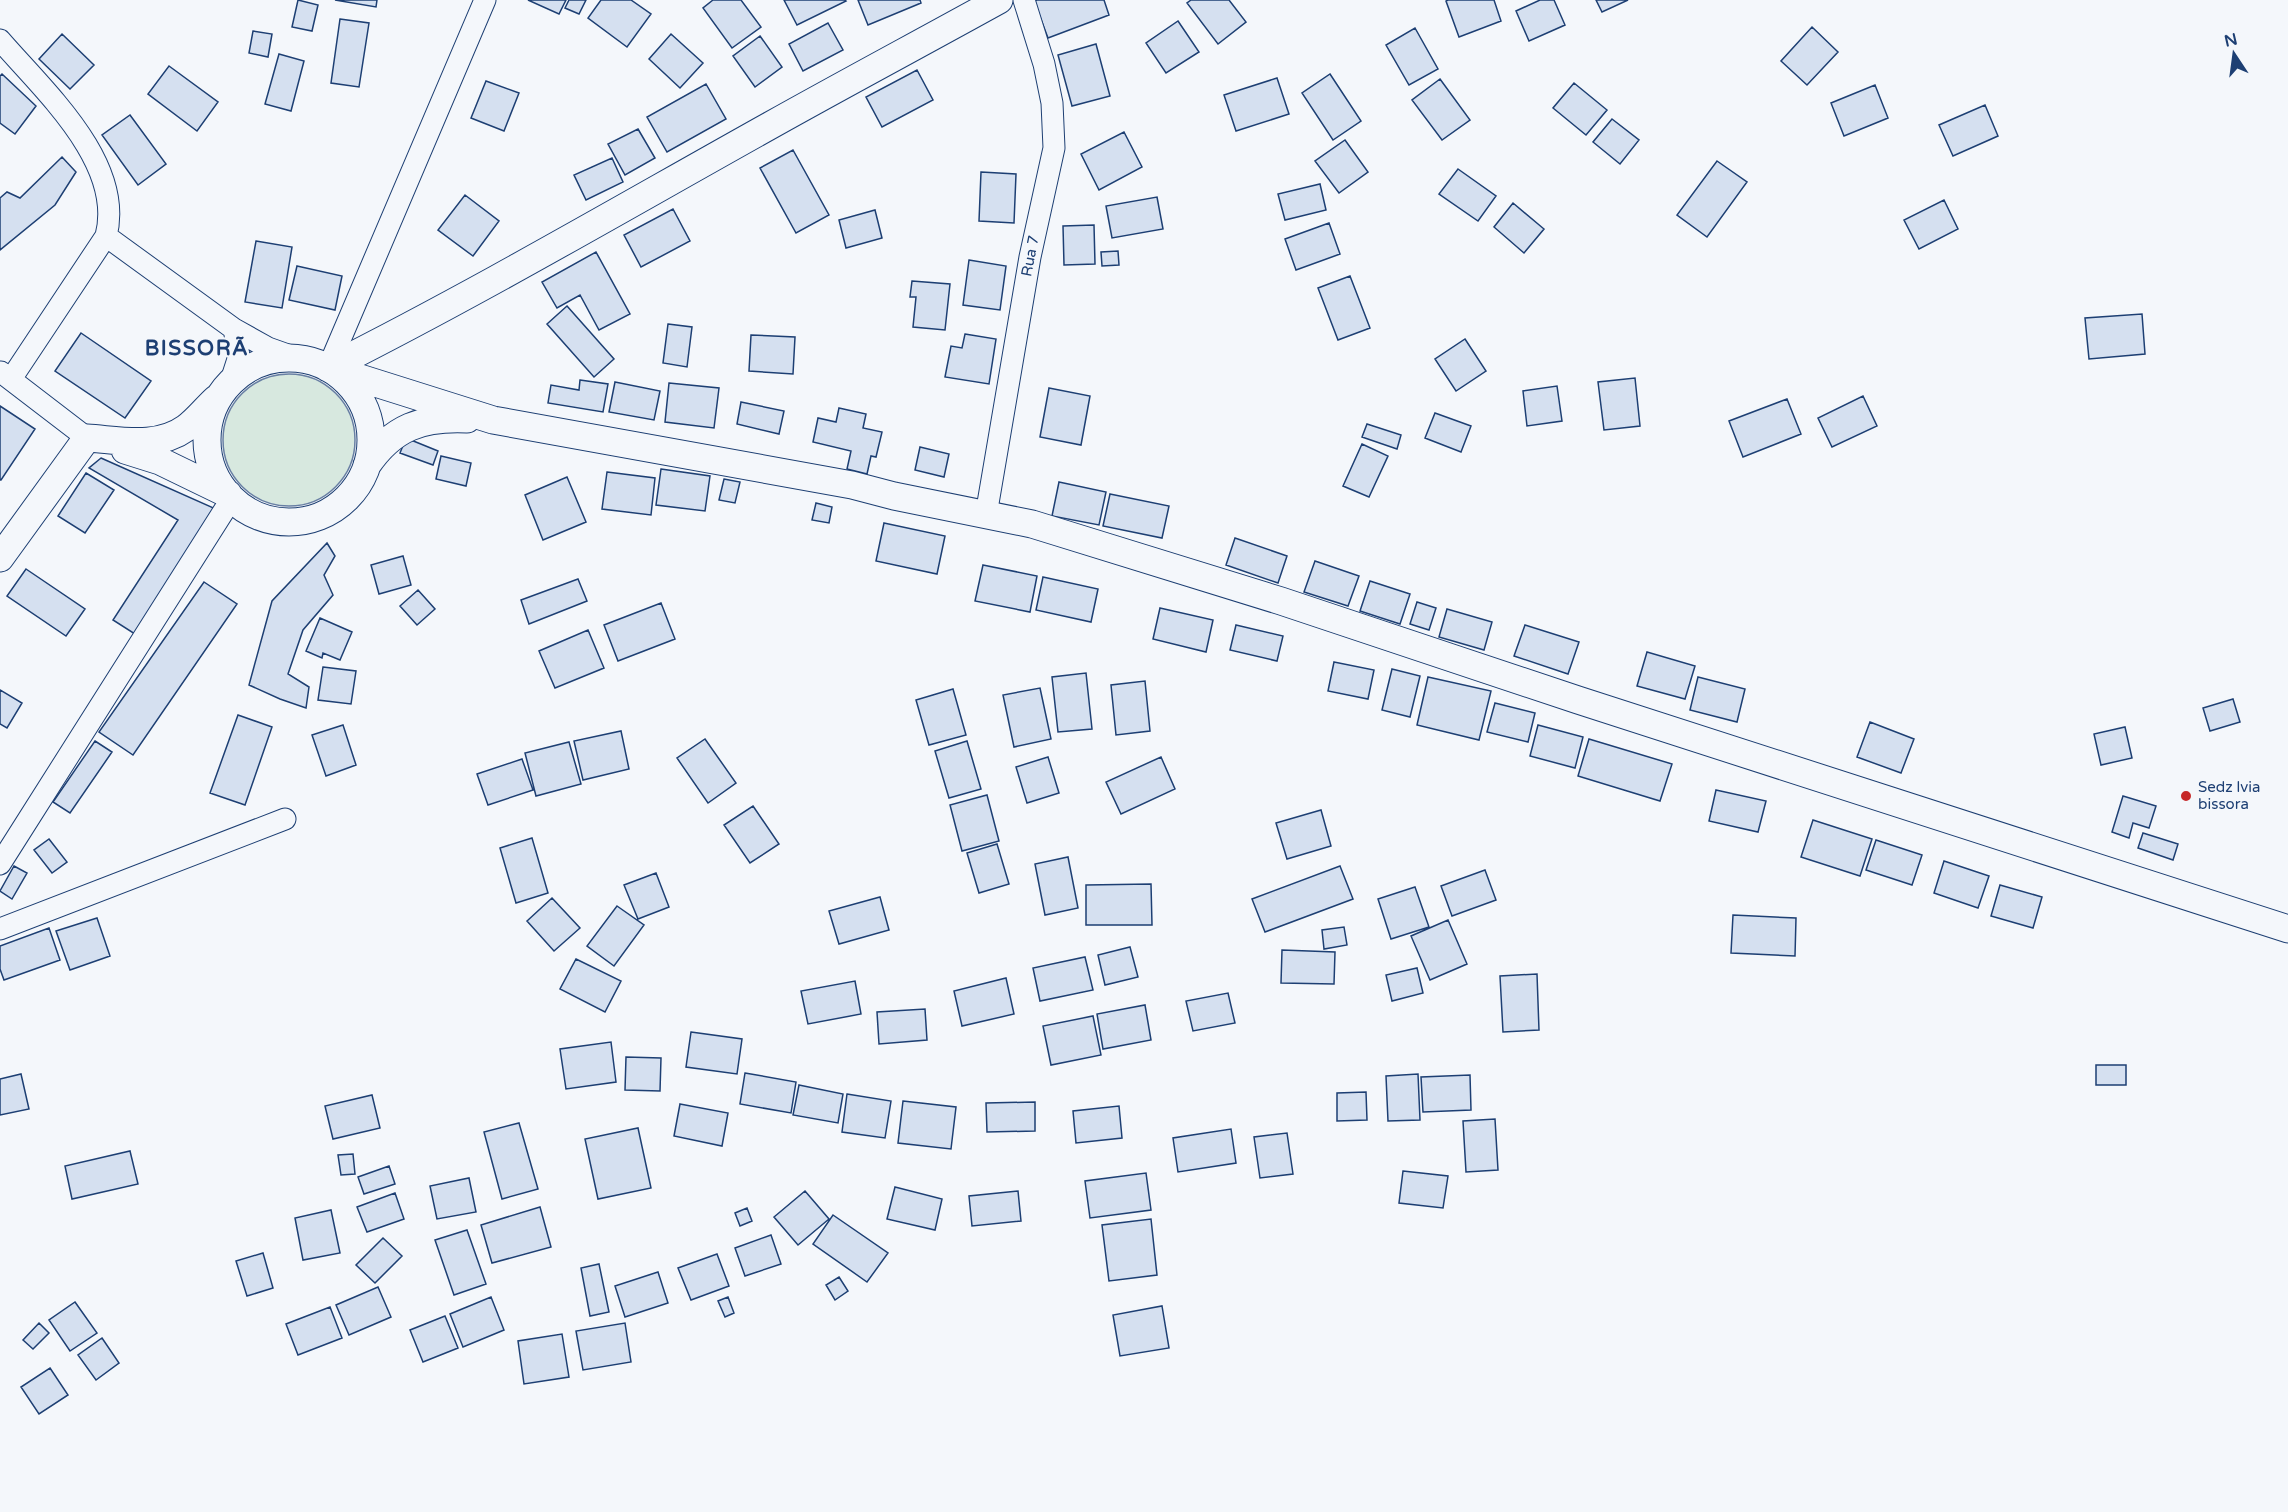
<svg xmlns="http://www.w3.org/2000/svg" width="2288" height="1512" font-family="'Varela Round',sans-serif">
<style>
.green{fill:#d7e8df;stroke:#687fa3;stroke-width:1.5}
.building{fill:#d5e0f0;stroke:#1d3f73;stroke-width:1.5}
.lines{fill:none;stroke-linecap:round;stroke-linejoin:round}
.minor-casing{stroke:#1d3f73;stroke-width:23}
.major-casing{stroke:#1d3f73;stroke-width:29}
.minor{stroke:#f4f7fb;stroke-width:21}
.major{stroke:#f4f7fb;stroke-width:27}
.poi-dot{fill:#c62828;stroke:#f4f7fb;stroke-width:2}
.labels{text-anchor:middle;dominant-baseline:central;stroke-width:4.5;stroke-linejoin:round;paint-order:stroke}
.street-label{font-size:15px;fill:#1d3f73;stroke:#f4f7fb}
.poi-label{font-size:15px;fill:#1d3f73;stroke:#f4f7fb;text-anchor:start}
.district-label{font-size:21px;font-weight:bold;letter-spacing:1.5px;fill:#1d3f73;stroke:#f4f7fb}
</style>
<rect width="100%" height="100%" fill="#f4f7fb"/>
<!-- green -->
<path class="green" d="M223 440a66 66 0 1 1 132 0a66 66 0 1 1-132 0Z"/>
<!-- building -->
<path class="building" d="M298,0L318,5L312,31L292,27Z
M335,0H377L376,7Z
M528,0H566L559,14Z
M569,0H586L579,14L565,8Z
M601,0H631L651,14L627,47L588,18Z
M713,0H741L761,27L732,48L703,8Z
M784,0H845L846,1L797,25Z
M858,0H920L921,3L868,25Z
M1037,0H1104L1109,15L1048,38L1034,1Z
M1191,0H1229L1246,22L1218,44L1187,3Z
M1448,0H1494L1501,21L1459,37L1446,1Z
M1540,0H1554L1565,25L1529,41L1516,11Z
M1596,0H1628L1602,12Z
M340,19L369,23L359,87L331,83Z
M1178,21L1199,52L1166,73L1146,43Z
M828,23L843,50L803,71L789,44Z
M1812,27L1838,52L1807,85L1781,61Z
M1415,28L1438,69L1409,85L1386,45Z
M253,31L272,34L268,57L249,53Z
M62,34L94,65L70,89L39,59Z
M671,34L703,63L680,88L649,59Z
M760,36L782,67L755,87L733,56Z
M1096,44L1110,96L1072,106L1058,55Z
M279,54L304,61L291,111L265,104Z
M169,66L218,102L197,131L148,94Z
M917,70L933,100L882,127L866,97Z
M2,74L36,106L15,134L0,123V76Z
M1330,74L1361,121L1333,140L1302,93Z
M1277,78L1289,114L1236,131L1224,95Z
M1440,79L1470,120L1442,140L1412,100Z
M486,81L519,93L504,131L471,118Z
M1574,83L1607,110L1586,135L1553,108Z
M706,84L726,119L667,152L647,117Z
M1875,85L1888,118L1844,136L1831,103Z
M1985,105L1998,136L1953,156L1939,125Z
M130,115L166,164L138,185L102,135Z
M1612,119L1639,140L1620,164L1593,142Z
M638,129L655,158L625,175L608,144Z
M1124,132L1142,167L1099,190L1081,154Z
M1345,140L1368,172L1339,193L1315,161Z
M793,150L829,215L796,233L760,168Z
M62,157L76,172L55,205L0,250V198L7,192L20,198Z
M612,158L623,182L586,200L574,175Z
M1717,161L1747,182L1707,237L1677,215Z
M1458,169L1496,196L1478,221L1439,194Z
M981,172L1016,174L1014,223L979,221Z
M1320,184L1326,210L1285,220L1278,194Z
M465,195L499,221L473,256L438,230Z
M1157,197L1163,229L1112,238L1106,206Z
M1944,200L1958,229L1919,249L1904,220Z
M1513,203L1544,229L1524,253L1494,227Z
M673,209L690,241L641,267L624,235Z
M875,210L882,238L846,248L839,220Z
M1329,223L1340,254L1296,270L1285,239Z
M1094,225L1095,264L1064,265L1063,226Z
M256,241L292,247L282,308L245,302Z
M1118,251L1119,265L1102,266L1101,252Z
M596,252L630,314L599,330L580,295L557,308L542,282Z
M969,260L1006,266L1000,310L963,305Z
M297,266L342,276L335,310L289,300Z
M1350,276L1370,328L1338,340L1318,288Z
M912,281L950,284L945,330L913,327L916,297H910Z
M567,306L614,359L594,377L547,324Z
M2142,314L2145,354L2089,359L2085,318Z
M668,324L692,327L687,367L663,363Z
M81,333L151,381L125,418L55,371Z
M965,334L996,339L989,384L945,377L951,346L962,348Z
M751,335L795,337L793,374L749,371Z
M1465,339L1486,371L1456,391L1435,359Z
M1635,378L1640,426L1604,430L1598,382Z
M580,380L608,384L603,412L548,403L551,385L579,390Z
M615,382L660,391L654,420L609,412Z
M669,383L719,388L714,428L665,422Z
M1557,386L1562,421L1527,426L1523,391Z
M1049,388L1090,396L1081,445L1040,437Z
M1863,396L1877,426L1832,447L1818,418Z
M1787,399L1801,434L1743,457L1729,421Z
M741,402L784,411L779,434L737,424Z
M0,406L35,429L1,480H0Z
M839,408L866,414L863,428L882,432L876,457L871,456L867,474L847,469L851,451L813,442L818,418L836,422Z
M1435,413L1471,426L1461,452L1425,438Z
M1367,424L1401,435L1397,449L1362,437Z
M406,438L438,451L433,465L400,453Z
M1362,444L1388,456L1369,497L1343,486Z
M920,447L949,454L944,477L915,470Z
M441,456L471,463L466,486L436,479Z
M101,458L218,510L138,636L113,620L178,520L89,468Z
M661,469L710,476L705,511L656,505Z
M607,472L655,478L651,515L602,509Z
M86,473L114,490L85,533L58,516Z
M567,477L586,522L543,540L525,495Z
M724,479L740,482L735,503L719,500Z
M1059,482L1106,492L1099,525L1052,516Z
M1110,494L1169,506L1162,538L1103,526Z
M816,503L832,507L829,523L812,520Z
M884,523L945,536L937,574L876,561Z
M1235,538L1287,556L1278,583L1226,565Z
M327,543L335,556L324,575L333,595L303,630L288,674L309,687L306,708L280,699L249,685L272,601Z
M403,556L411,585L379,594L371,565Z
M1315,561L1359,576L1348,606L1304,592Z
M983,565L1037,576L1030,612L975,601Z
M26,569L85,609L66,636L7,596Z
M1043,577L1098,589L1091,622L1036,610Z
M578,579L587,601L529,624L521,600Z
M1370,581L1410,594L1400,624L1360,611Z
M204,582L237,604L133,755L99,732Z
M418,590L435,609L417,625L400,606Z
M1417,602L1436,608L1429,630L1410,624Z
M661,603L675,639L618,661L604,625Z
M1160,608L1213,620L1206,652L1153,639Z
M1447,609L1492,622L1484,650L1439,637Z
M320,618L352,632L340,660L323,653L322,658L306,651Z
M1236,625L1283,636L1277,661L1230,650Z
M1525,625L1579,642L1568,674L1514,656Z
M588,630L604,668L555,688L539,651Z
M1647,652L1695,666L1685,699L1637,686Z
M1334,662L1374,670L1368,699L1328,691Z
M323,667L356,671L351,704L318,700Z
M1392,669L1420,676L1410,717L1382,710Z
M1086,673L1092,729L1058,732L1052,677Z
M1428,677L1491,691L1479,740L1417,725Z
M1698,677L1745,689L1737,722L1690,710Z
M1145,681L1150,731L1116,735L1111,685Z
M1040,688L1051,739L1014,747L1003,695Z
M953,689L966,735L929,745L916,700Z
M0,690L22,703L7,728L0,724Z
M2233,699L2240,722L2210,731L2203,708Z
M1495,703L1535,713L1528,742L1487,732Z
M238,715L272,727L245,805L210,793Z
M1870,722L1914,739L1901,773L1857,757Z
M343,725L356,765L326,776L312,735Z
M1538,725L1583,737L1575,768L1530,756Z
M2125,727L2132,758L2101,765L2094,734Z
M621,731L629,769L583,780L574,741Z
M705,739L736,783L708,803L677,758Z
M1589,739L1672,764L1660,801L1578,776Z
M95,741L112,752L70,813L53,802Z
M967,741L981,789L949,798L935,751Z
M569,742L581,784L536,796L525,753Z
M1048,757L1059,793L1027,803L1016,767Z
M1161,757L1175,789L1121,814L1106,782Z
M522,759L533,790L488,805L477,774Z
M1716,790L1766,801L1758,832L1709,821Z
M987,795L999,841L962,851L950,805Z
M2123,796L2156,806L2149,828L2133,823L2129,838L2112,832Z
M753,806L779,844L750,863L724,825Z
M1321,810L1331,846L1287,859L1276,823Z
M1813,820L1872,839L1860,876L1801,857Z
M2143,833L2178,844L2173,860L2138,848Z
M532,838L548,893L516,903L500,848Z
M49,839L67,862L52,873L34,850Z
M1876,840L1922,855L1912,885L1866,870Z
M997,844L1009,884L979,893L967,853Z
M1068,857L1078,908L1045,915L1035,864Z
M1944,861L1989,876L1978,908L1934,893Z
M14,866L27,873L12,899L0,891Z
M1340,866L1353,899L1265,932L1252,899Z
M1485,870L1496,900L1452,916L1441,886Z
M656,873L669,907L638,919L624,885Z
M1151,884L1152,925H1086V885Z
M2000,885L2042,897L2033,928L1991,916Z
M1415,887L1429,927L1391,939L1378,899Z
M880,897L889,930L839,944L829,911Z
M552,898L580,928L554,951L527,921Z
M617,906L644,925L614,966L587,946Z
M1733,915L1796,918L1795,956L1731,953Z
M97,918L110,956L70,970L56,931Z
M1448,920L1467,964L1430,980L1411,936Z
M1344,927L1347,945L1324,949L1322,930Z
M49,928L60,960L4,980L0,969V946Z
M1130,947L1138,977L1105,985L1098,955Z
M1282,950L1335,952L1334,984L1281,983Z
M1085,957L1093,990L1040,1001L1033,968Z
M576,959L621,981L605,1012L560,989Z
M1417,968L1423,993L1392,1001L1386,975Z
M1537,974L1539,1030L1503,1032L1500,976Z
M1006,978L1014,1014L962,1026L954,991Z
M855,981L861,1014L808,1024L801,991Z
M1228,993L1235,1023L1193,1031L1186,1001Z
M1145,1005L1151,1040L1103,1049L1097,1014Z
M925,1009L927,1040L879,1044L877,1012Z
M1093,1016L1101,1055L1051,1065L1043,1026Z
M691,1032L742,1039L737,1074L686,1067Z
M611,1042L616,1082L566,1089L560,1049Z
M626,1057L661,1058L660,1091L625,1090Z
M2096,1065H2126V1085H2096Z
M745,1073L796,1082L791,1113L740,1104Z
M21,1074L29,1109L0,1115V1079Z
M1418,1074L1420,1120L1388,1121L1386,1076Z
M1470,1075L1471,1110L1423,1112L1421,1077Z
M799,1085L843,1094L838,1123L793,1115Z
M1366,1092L1367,1120L1337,1121V1093Z
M847,1094L891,1101L885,1138L842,1132Z
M372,1095L380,1128L333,1139L325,1106Z
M903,1101L956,1107L951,1149L898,1143Z
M1035,1102V1131L987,1132L986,1103Z
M680,1104L728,1113L722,1146L674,1136Z
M1119,1106L1122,1138L1076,1143L1073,1111Z
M1495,1119L1498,1170L1466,1172L1463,1121Z
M519,1123L538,1189L502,1199L484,1132Z
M638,1128L651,1188L598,1199L585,1139Z
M1231,1129L1236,1163L1178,1172L1173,1138Z
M1287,1133L1293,1174L1260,1178L1254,1137Z
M130,1151L138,1184L72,1199L65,1166Z
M353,1154L355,1174L341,1175L338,1155Z
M389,1166L395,1184L364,1194L358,1177Z
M1403,1171L1448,1176L1443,1208L1399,1203Z
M1146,1173L1151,1210L1090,1218L1085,1181Z
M469,1178L476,1212L437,1219L430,1186Z
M895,1187L942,1199L935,1230L887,1219Z
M805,1191L829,1219L798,1245L774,1217Z
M1018,1191L1021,1221L972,1226L969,1196Z
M395,1193L404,1219L367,1232L357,1207Z
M540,1207L551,1247L492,1263L481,1225Z
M747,1208L752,1221L740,1226L735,1213Z
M331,1210L340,1253L303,1260L295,1218Z
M833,1215L888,1253L867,1282L813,1244Z
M1151,1219L1157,1275L1109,1281L1102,1225Z
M467,1230L486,1284L454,1295L435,1240Z
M771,1235L781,1264L745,1276L735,1248Z
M383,1238L402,1256L375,1283L356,1265Z
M263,1253L273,1288L247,1296L236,1261Z
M717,1254L729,1286L691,1300L678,1268Z
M599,1264L609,1312L590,1316L581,1268Z
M658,1272L668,1303L625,1317L615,1286Z
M839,1277L848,1291L835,1300L826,1285Z
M378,1287L391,1317L349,1335L336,1305Z
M491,1297L504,1330L463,1347L450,1314Z
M728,1297L734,1313L725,1317L718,1301Z
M75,1302L97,1333L70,1351L49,1320Z
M1162,1306L1169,1348L1120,1356L1113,1315Z
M330,1307L342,1338L298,1355L286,1324Z
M445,1316L458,1348L423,1362L410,1330Z
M39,1323L49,1333L33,1349L23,1340Z
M625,1323L631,1362L583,1370L576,1331Z
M562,1334L569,1377L524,1384L518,1341Z
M102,1338L119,1363L96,1380L78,1355Z
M50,1368L68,1395L39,1414L21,1387Z"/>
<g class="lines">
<defs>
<path id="minor" d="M0,40C44,91 125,163 106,236L11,379
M106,236L234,329L268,348L299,359
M328,368L485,0
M1,372L87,438
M230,384L239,356L234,329
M986,515L1030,257L1054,148L1052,103L1044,64L1024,0
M0,864L232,498
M0,929L285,819"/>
<path id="major" d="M207 440a82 82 0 1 1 164 0a82 82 0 1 1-164 0Z
M328,368L493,420L852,485L894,496L1032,524L1281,601L1578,700L2288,929
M328,368C479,292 624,207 771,125C846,83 923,42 999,0
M87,438C120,440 157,449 186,428C197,420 206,408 216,399
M125,450L160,461L228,494
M367,465C393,427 422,417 467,419
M0,558L87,438"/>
</defs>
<!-- minor casing -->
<use href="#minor" class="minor-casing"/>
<!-- major casing -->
<use href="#major" class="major-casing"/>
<!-- minor -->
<use href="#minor" class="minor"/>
<!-- major -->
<use href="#major" class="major"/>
</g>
<!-- markers -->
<circle class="poi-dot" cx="2186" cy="796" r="6"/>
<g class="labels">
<!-- street labels -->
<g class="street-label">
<text transform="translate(1030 256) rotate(-79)">Rua 7</text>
</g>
<!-- poi labels -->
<g class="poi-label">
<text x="2198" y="787">Sedz lvia<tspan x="2198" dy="17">bissora</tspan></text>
</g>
<!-- district labels -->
<g class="district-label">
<text x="197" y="348">BISSORÃ</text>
</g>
</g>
<!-- north arrow -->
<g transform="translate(2234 54) rotate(347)" stroke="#f4f7fb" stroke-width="4.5" paint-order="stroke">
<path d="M0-4.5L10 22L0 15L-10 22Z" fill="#1d3f73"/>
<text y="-9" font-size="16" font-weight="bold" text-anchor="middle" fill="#1d3f73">N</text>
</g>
</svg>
